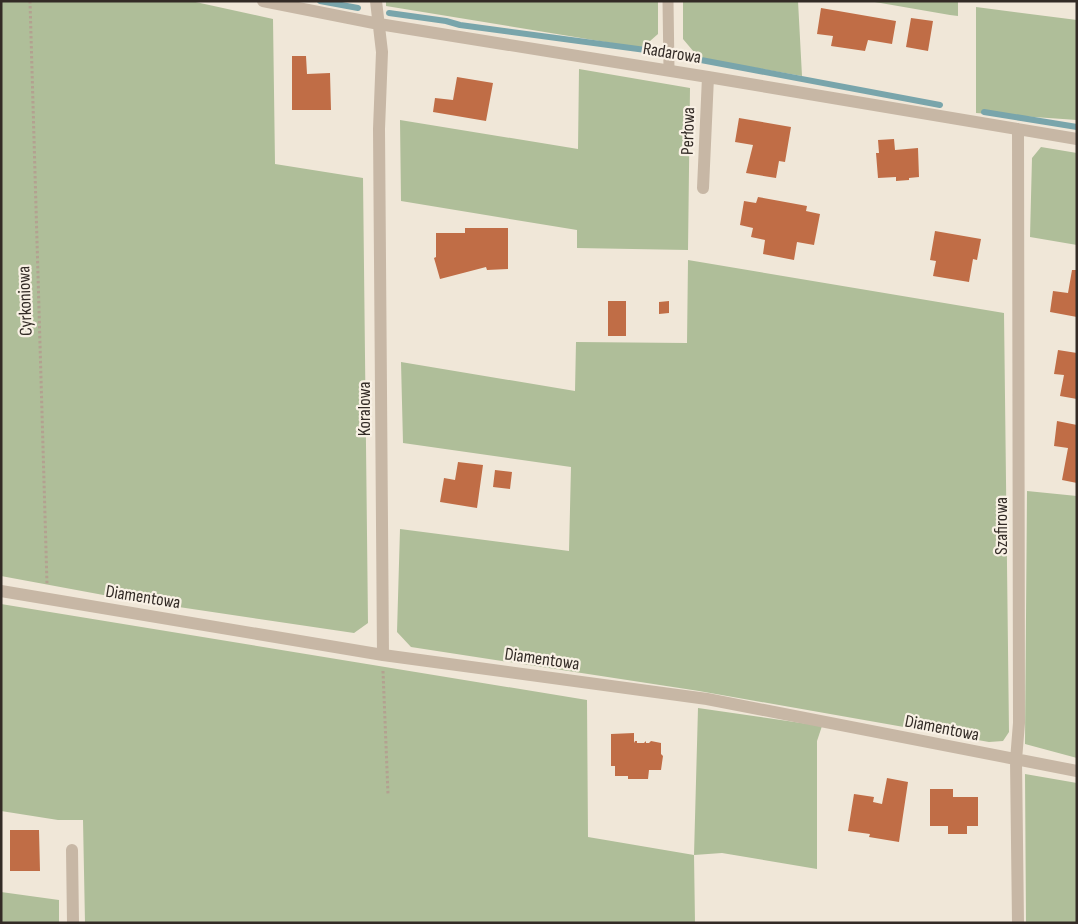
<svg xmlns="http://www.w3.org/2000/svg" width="1078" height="924" font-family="'Sofia Sans Condensed',sans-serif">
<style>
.green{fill:#afbe99}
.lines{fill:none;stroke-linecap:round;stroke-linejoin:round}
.stream{stroke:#79a5ab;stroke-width:6}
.building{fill:#c06d46}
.path{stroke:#b3a190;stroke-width:3;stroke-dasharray:2.5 2.5;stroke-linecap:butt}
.service{stroke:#c7b7a5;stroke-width:11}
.minor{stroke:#c7b7a5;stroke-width:12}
.labels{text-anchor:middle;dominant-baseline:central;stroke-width:4.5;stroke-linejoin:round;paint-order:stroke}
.street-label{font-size:18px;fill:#332b26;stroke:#f8f0e4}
</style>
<rect width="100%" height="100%" fill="#f0e7d8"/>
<!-- green -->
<path class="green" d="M1,1H191L273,19L275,164L363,178L368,623L354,633L125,599L1,576Z
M386,1H658V34L642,48L386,6Z
M683,1H798L802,76L699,58L683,39Z
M869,1H958V16L950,15Z
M976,7L1077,20V120L976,113Z
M579,69L690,88L688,250L577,248V230L401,201L400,120L578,149Z
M1041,147L1077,153V245L1030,237L1032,158Z
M688,260L1004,313L1009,732L1003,741L989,742L699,691L411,647L397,632L400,529L569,551L571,467L403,443L401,362L575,391L576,342L687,343Z
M1027,491L1077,496V758L1025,744Z
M1,604L587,700L588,837L694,855L698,708L822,726L817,741V869L722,853L694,855L695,923H85L83,820H58L1,811Z
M1025,774L1077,783V923H1026Z
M1,892L59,900V923H1Z"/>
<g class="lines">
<!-- stream -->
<path class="stream" d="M320,1L358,8
M389,13L446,21L460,25L653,51
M685,57L940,105
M984,112L1077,127"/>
</g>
<!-- building -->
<path class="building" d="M821,8L896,21L892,44L868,40L865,51L831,46L833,36L817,34Z
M911,18L933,21L928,51L906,47Z
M292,56H306L307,74L330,73L331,110H292Z
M457,77L493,83L486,121L433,112L435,98L453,100Z
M739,118L791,127L785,162L779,161L776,178L746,173L753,145L735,142Z
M894,139L895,150L918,148L919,177L909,178V180L896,181V177L878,178L876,153H879L878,140Z
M758,197L807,206L806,211L820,214L814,245L797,242L794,260L763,254L765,240L751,237L753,228L740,225L744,201L756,203Z
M465,228H508V269L487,270L486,267L440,279L434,258L436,257V233H465Z
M935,231L981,239L977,260L973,259L969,282L933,276L936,261L930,260Z
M1072,270H1077V317L1050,312L1053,291L1068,293Z
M608,301H626V336H608Z
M669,301V313L659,314V302Z
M1058,350L1077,353V399L1060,396L1064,375L1054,374Z
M1057,421L1077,425V483L1062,480L1068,448L1054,446Z
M458,462L483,465L477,508L440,502L444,478L455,480Z
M495,470L512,472L510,489L493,487Z
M634,733V743L635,741H637V743H644L646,741V743H649L651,741L661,743V754L663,756L661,770H649L648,779H628V776H615V766H611V734Z
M887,778L908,782L899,842L869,837L870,834L848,831L854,794L874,797L873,802L882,804Z
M930,789H953V797H978V826H967V834H948V826H930Z
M10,830H39L40,871H10Z"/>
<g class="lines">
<!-- path -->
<path class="path" d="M30,1L47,584
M383,671L388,794"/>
<!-- service -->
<path class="service" d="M668,1L669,70"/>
<!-- minor -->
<path class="minor" d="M263,1L379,24L708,77L1077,139
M376,1L382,52L379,129L383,655
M703,188L708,77
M1,591L383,655L707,699L1077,771
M72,850L73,923
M1018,923L1016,760L1019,723L1018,129"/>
</g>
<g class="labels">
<!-- street labels -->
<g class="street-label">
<text transform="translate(672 53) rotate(9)">Radarowa</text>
<text transform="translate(688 131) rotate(-88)">Perłowa</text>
<text transform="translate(25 301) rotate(-92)">Cyrkoniowa</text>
<text transform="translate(364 409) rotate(-90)">Koralowa</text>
<text transform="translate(1001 526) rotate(-90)">Szafirowa</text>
<text transform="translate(143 597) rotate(9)">Diamentowa</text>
<text transform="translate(542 659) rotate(8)">Diamentowa</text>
<text transform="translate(942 728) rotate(11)">Diamentowa</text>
</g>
</g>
<!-- border -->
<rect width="1078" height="924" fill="none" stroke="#332b26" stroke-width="5"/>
</svg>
